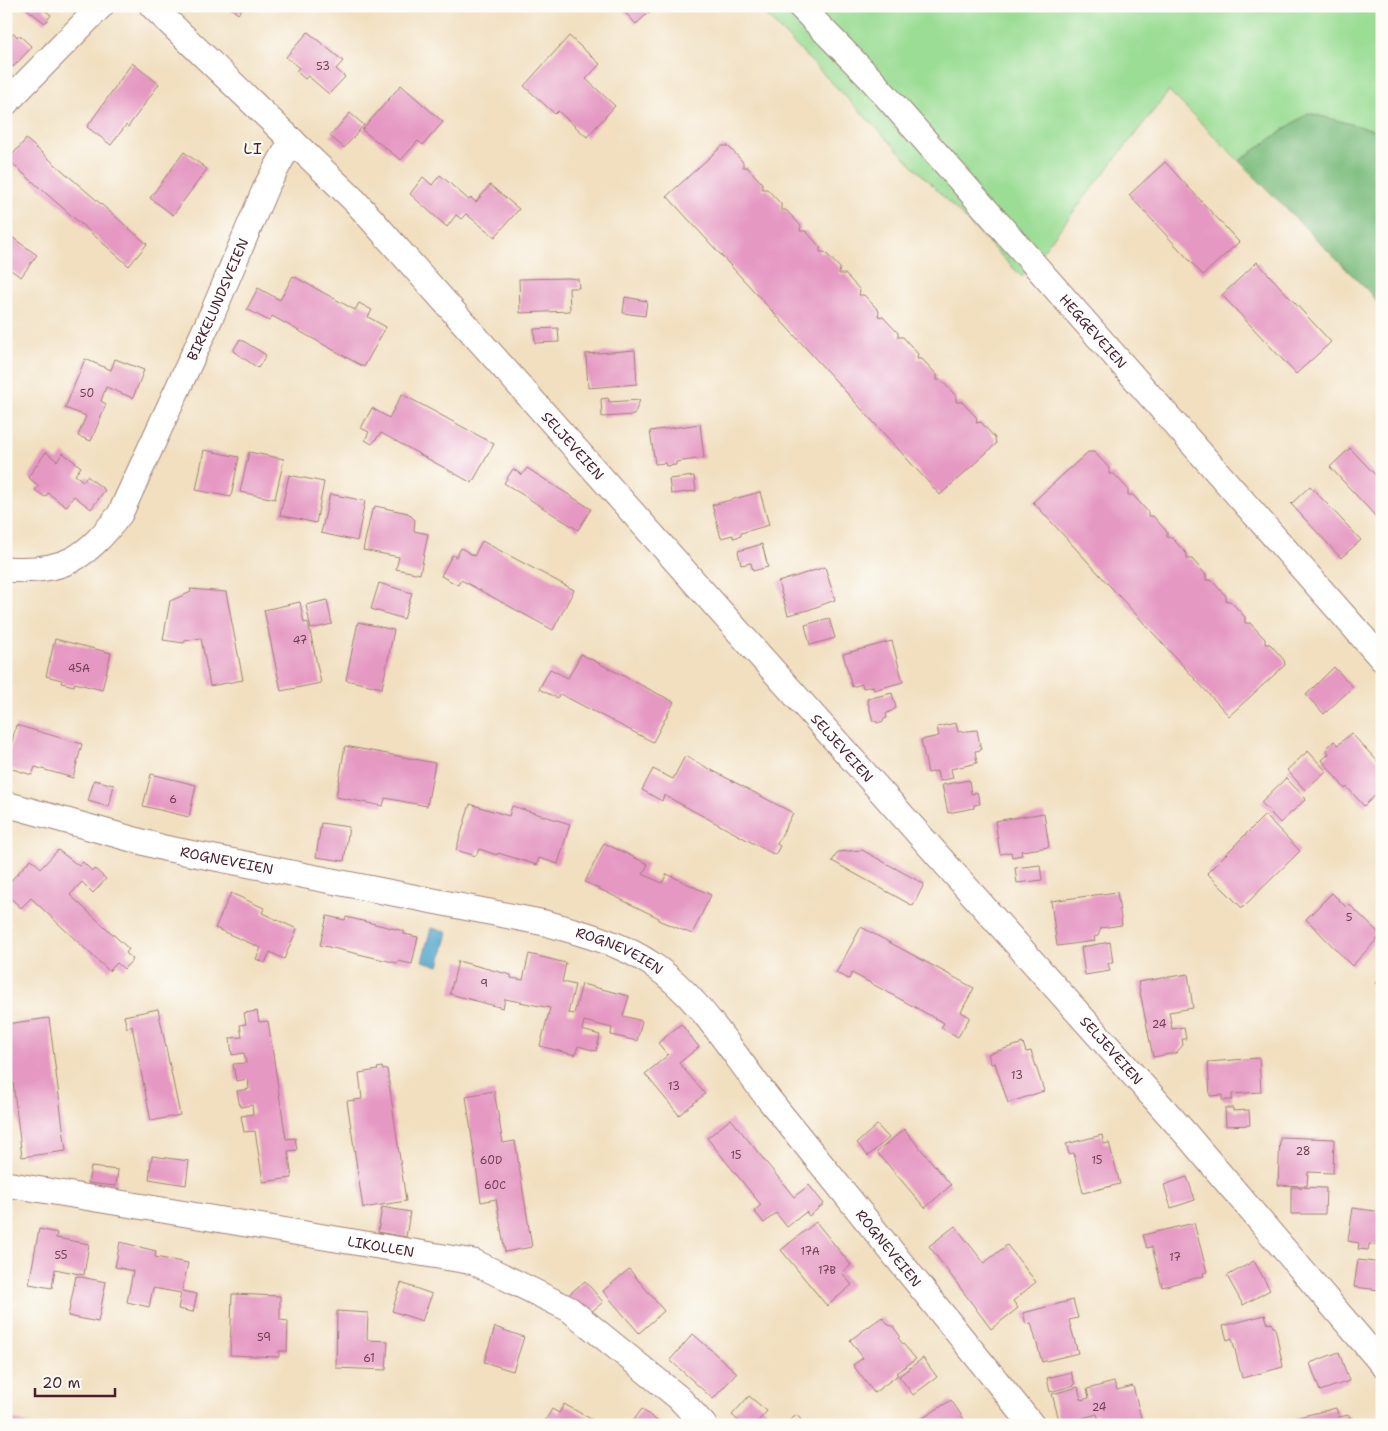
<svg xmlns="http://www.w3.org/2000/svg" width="1388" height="1431" font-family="'Shantell Sans',sans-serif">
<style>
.green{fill:#9bdd95;stroke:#727e60}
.forest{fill:#7cbc7e;stroke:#636e54}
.water{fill:#4fa5cb;stroke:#4c627b}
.building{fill:#e598c2}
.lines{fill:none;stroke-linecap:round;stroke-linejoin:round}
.street-casing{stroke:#9e7f76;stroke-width:27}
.street{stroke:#fff;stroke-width:25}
.labels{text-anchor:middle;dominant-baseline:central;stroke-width:4.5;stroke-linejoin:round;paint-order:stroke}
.number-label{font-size:11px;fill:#713d51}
.street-label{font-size:14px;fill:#4a1f2b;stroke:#fdfcf7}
.quarter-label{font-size:16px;letter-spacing:1px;fill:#4a1f2b;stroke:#fdfcf7}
</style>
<rect width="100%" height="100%" fill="#fdfcf7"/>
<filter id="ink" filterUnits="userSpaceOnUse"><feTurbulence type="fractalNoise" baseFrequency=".02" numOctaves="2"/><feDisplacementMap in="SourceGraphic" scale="10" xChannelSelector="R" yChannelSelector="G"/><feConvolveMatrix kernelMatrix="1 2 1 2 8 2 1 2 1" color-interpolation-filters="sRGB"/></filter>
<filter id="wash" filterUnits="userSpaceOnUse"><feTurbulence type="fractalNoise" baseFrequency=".0096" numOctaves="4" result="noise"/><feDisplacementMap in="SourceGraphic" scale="20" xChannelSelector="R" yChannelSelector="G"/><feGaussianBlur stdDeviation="1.12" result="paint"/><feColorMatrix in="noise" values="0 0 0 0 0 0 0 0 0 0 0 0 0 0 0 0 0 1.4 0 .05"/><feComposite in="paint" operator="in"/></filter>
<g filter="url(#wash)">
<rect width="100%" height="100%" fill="#f1dfc0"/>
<!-- green -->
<path class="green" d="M757,6H1382V132L1308,113L1239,161L1169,91L1022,277Z"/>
<!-- forest -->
<path class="forest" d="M1308,113L1382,132V309L1370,293L1239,161Z"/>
<!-- water -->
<path class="water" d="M431,928L448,932L439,966L422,961Z"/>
<g id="blocks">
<!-- building -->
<path class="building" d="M23,6H45L43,9L51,15L45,23Z
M228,6H244L238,14Z
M619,6H656L636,24Z
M308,32L343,61L336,69L345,77L329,94L308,76L305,79L296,71L299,68L286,57Z
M15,34L17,37L19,35L32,47L13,67L6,61V35Z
M569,36L600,64L586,79L615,106L587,137L558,111L555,114L524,86Z
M132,63L159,84L128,127L126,125L111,145L87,127Z
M401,85L443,122L423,145L418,141L401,160L362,130Z
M350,113L364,125L344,148L330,136Z
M26,139L147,244L129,266L8,160Z
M722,146H728L743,162V167H747L762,183V189H767L781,204V210H786L801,226L800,231H806L820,247V252H825L840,268L839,274H845L860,290L859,295H864L879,311L878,316L883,317L898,333V337H903L918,354L917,359H922L937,375V380H941L956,396V402H962L977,418L976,423L981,422L995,438L996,444L940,495L667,196Z
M184,152L207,169L173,215L150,198Z
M1165,162L1239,242L1203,275L1129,195Z
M440,175L469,200L471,198L476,202L490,185L519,209L495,237L466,214L461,219L456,215L447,227L410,194L423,177L432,185Z
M6,233L37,255L21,277L6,267Z
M1257,262L1331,342L1296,374L1222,295Z
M293,276L355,310L359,303L372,310L368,317L386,327L364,367L272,316L269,321L247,309L258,288L280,300Z
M569,278L578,279L579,288H569L570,311L520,313L519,279Z
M625,297L647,301L645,316L623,313Z
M558,328L559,342L535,343L534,329Z
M240,339L266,355L258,368L233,351Z
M635,350L637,384L588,388L586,354Z
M85,359L111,370L115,359L144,370L133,398L106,387L101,401L106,404L91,441L78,436L86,416L65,408Z
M402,394L494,444L472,483L381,433L372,444L365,440L369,432L361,428L372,408L389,418Z
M608,398L609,402L640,400L634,415L602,417L601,399Z
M700,424L704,458L676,462V465L666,466L665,463L655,464L650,431Z
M1350,448L1382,482L1380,521L1330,467Z
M204,450L239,457L231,497L196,490Z
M46,452L57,461L63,453L81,467L75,475L83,481L87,476L105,490L91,509L74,496L66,507L48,493L45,497L35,490L39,486L28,477Z
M249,452L284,459L275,499L240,492Z
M1088,452H1094L1109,468V474H1114L1128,489V495H1133L1148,512V516H1153L1167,532V537L1172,538L1187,554V559H1192L1206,575V580H1211L1226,596V601H1230L1245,617V623H1250L1265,639V644H1270L1284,660L1285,665L1229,716L1033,502Z
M527,468L591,509L578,530L504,483L513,469L522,475Z
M289,475L324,482L316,523L280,515Z
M694,476L696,491L671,494L669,479Z
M1310,486L1361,540L1341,558L1291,504Z
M760,492L769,525L741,533V536L733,538V535L721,538L712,505Z
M330,494L365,501L357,541L321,533Z
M375,506L408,513L415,520L414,531L428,534L420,574L396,569L399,557L363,550L372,510H374Z
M482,541L574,590L553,630L461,580L458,585L441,576L452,555L456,557L461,548L474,556Z
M762,544L768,567L753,571L751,563L741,565L738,551Z
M825,567L835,600L808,610L788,615L778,582Z
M379,583L412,593L404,619L371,609Z
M190,589L226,592L243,680L210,686L201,638L185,641L184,643L163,640L170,601L191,592Z
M327,600L332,624L311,629L306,605Z
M300,602L304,623L308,622L321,683L281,691L264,610Z
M829,618L835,638L810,645L805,625Z
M358,622L394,630L382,688L346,680Z
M55,639L111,653L102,690L75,683L74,686L61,683L62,680L46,676Z
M892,641L903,682L874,690L873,686L863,688L862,684L852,687L843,654Z
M581,654L674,702L653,742L560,694L557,698L539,689L550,669L568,678Z
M1334,667L1353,687L1324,714L1306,695Z
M892,693L896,708L886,714L887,718L883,719L884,721L877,723L876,721H873L867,699Z
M956,723L958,732L977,730L981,750L975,751L977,763L951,769L953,778L939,781L937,771L928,773L921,740L939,736L937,727Z
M16,725L82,744L73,778L35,767L32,775L6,767Z
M1351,733L1382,766V789L1364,806L1347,787L1345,789L1322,760L1329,754L1326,749L1334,741L1338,745Z
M345,746L435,763L427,806L385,798L383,806L336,797Z
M1308,751L1326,771L1305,790L1287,770Z
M685,756L793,813L777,844L780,846L775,855L664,795L662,801L642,790L653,769L673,779Z
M151,774L196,785L189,817L143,806Z
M1286,778L1306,799L1280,823L1261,802Z
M94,780L114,785L109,807L88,801Z
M969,780L971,794L977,792L980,804L974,805V808L948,813L942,785Z
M470,804L509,816L512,806L570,824L558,864L539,858L537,865L498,853L497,855L479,849L476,856L456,850Z
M1044,813L1049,847L1021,851L1022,855L1012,857L1011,852L1000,854L995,821Z
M1265,815L1300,851L1242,908L1207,873Z
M321,823L349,827L344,861L316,857Z
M604,843L648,864L643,874L653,879L662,883L667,874L711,895L692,934L658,920L659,918L585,882Z
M58,850L79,866L83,862L92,871L95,869L106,879L93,893L82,882L70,895L129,949L126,953L133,959L124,969L117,963L109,971L31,898L21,908L6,894V886L31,859L41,868Z
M862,850L924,884L913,906L832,861L838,852Z
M1040,865L1042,880L1017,883L1015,868Z
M1117,892L1122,925L1101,928L1098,936L1094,937L1095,941L1057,946L1051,901Z
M231,893L264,908L262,913L297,929L284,959L270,952L265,963L256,959L261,948L215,928Z
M1332,893L1346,907L1349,904L1381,935L1352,966L1306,919Z
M327,916L345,920L346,917L404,931V934L418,937L412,964L398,961L397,963L320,945Z
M861,927L974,988L961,1012L970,1017L958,1037L941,1028L944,1023L852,973L849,979L836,973Z
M1110,942L1113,963H1108L1110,971L1085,975L1081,947Z
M529,954L566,963L562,982L575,985L568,1013L574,1014L582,984L629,996L623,1016L642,1021L637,1041L611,1035L612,1028L584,1021L582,1030L600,1035L596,1051L578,1046L575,1055L540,1046L550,1008L505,999L503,1008L450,994L458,961L511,975V978L523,980Z
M1188,974L1193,1008L1169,1012L1172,1029L1184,1027L1186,1039H1182L1183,1045L1176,1053L1153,1057L1138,982Z
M1382,975V990L1375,983Z
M1382,996V1008L1376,1002Z
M158,1009L180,1115L151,1121L132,1026L127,1028L124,1016Z
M257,1011L259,1022L268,1021L286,1139L295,1138L297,1150L288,1151L292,1178L263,1182L255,1131L244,1132L241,1116L253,1114L252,1105L240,1107L237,1091L249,1089L248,1079L236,1081L233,1064L246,1063L244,1053L232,1055L230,1038L242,1037L240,1025L246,1024L244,1013Z
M49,1018L66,1151L22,1157L6,1024Z
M681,1024L699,1047L679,1063L705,1094L679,1115L645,1074L668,1055L658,1043Z
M1023,1043L1026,1052L1031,1051L1044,1091L1008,1103L995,1063L991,1064L988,1054Z
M1259,1058L1261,1092L1232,1094V1100H1222V1095L1210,1096L1208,1062Z
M382,1067L383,1070L387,1069L406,1201L363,1208L347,1101L362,1099L359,1073L378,1070L377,1068Z
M494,1091L503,1143L515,1141L532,1247L505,1252L496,1199L481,1202L466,1096Z
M1225,1108H1233V1111L1249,1110L1250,1125L1226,1126Z
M731,1119L794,1197L809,1185L824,1204L809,1216L806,1212L787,1227L776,1213L764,1223L754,1211L761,1205L707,1138Z
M877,1125L889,1138L868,1156L857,1143Z
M904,1129L951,1185L925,1208L877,1152Z
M1102,1135L1104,1144L1109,1143L1120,1184L1083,1193L1074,1153L1069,1154L1066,1144Z
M1280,1137L1334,1139L1333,1173L1308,1172L1307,1186L1278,1185Z
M152,1156L189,1161L186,1185L149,1179Z
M91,1167L118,1170L116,1186L88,1183Z
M1187,1177L1195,1200L1171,1208L1164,1185Z
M1291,1187L1326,1188L1325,1214H1291Z
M382,1207L410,1212L406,1237L378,1232Z
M1353,1208L1382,1212V1246L1369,1244L1368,1250L1358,1249L1359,1243L1348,1241Z
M816,1222L851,1265L842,1273L852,1285L827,1306L781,1250Z
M1194,1223L1207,1272L1203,1273L1204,1276L1162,1287L1152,1247L1147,1248L1143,1235Z
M955,1226L984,1263L1007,1245L1036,1282L1013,1301L1018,1308L991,1329L929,1246Z
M39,1229L57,1233L56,1238L89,1244L84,1275L55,1269L52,1288L29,1284Z
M120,1242L156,1251L155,1257L188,1263L182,1291L197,1294L193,1312L178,1309L181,1293L153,1288L149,1307L127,1302L133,1271L115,1267Z
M1358,1260L1382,1263L1380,1290L1354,1287Z
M1254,1261L1270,1290L1243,1305L1227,1276Z
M629,1269L664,1311L639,1333L603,1291Z
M76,1276L106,1282L98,1322L68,1316Z
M585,1281L603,1302L585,1317L567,1296Z
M401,1283L432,1294L422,1321L392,1311Z
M232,1294L280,1296V1320L288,1321L287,1351H279V1357L230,1355Z
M1073,1300L1078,1318L1069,1320L1078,1353L1042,1362L1031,1323L1026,1324L1023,1313Z
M337,1311L368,1313L367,1340L388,1341L386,1370L336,1368Z
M1265,1315L1268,1324L1272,1323L1273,1327H1275L1283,1367L1242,1378L1232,1338L1227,1340L1223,1326Z
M882,1317L890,1326L892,1325L900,1336L898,1338L916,1359L896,1373L898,1375L874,1393L853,1365L863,1358L850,1340Z
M495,1327L524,1337L513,1371L484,1362Z
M693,1334L737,1373L713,1399L670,1360Z
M1339,1352L1349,1381L1320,1391L1310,1363Z
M923,1358L937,1377L913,1395L899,1376Z
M1071,1372L1075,1385L1050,1392L1047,1378Z
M1114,1382L1117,1390L1133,1386L1143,1425H1100L1097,1414L1060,1424L1052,1394L1078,1387L1081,1400L1089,1398L1087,1389Z
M749,1396L767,1411L755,1425H743L732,1415Z
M951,1400L968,1425H918L917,1422Z
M564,1404L589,1418L600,1425H552L545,1421L552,1409L559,1413Z
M1336,1408L1339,1417L1349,1415L1352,1425H1296L1295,1418Z
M642,1409L662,1425H638L633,1421Z
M797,1415L805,1425H783Z
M6,1417L30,1424V1425H6Z
M1182,1420L1184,1425H1167V1424Z"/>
</g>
</g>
<g filter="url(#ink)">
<use href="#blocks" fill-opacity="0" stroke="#9e7f76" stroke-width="1"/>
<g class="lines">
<defs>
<g id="street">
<path id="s1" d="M152,6L355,201L1186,1134L1382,1364"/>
<path id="s2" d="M800,6L871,79L1382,659"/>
<path d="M6,103L101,6"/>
<path id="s3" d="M6,569C64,573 85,559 120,514L213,312L266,187L292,140"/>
<path id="s4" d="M6,804L164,848L545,923C582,933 621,943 653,965C702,999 734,1056 771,1102C857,1210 945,1317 1032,1425"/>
<path id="s5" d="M6,1184L474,1262L569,1309L679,1398L704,1425"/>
</g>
</defs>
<!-- street casing -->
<use href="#street" class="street-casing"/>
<!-- street -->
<use href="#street" class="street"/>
</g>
</g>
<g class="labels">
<!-- number labels -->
<g class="number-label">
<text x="323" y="66">53</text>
<text x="87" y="393">50</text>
<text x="300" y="640">47</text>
<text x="79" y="668">45A</text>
<text x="173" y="799">6</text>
<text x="1349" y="917">5</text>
<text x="484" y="983">9</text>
<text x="1159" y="1024">24</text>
<text x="1017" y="1075">13</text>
<text x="674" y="1086">13</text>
<text x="1303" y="1151">28</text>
<text x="736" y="1155">15</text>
<text x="491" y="1160">60D</text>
<text x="1097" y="1160">15</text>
<text x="495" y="1185">60C</text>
<text x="810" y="1251">17A</text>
<text x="61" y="1255">55</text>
<text x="1175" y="1257">17</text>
<text x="827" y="1270">17B</text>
<text x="264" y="1337">59</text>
<text x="369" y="1358">61</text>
<text x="1099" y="1407">24</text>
</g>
<!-- street labels -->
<g class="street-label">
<text stroke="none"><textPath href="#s3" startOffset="370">BIRKELUNDSVEIEN</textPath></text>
<text stroke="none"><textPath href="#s2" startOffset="438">HEGGEVEIEN</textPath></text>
<text stroke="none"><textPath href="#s1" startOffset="609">SELJEVEIEN</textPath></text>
<text stroke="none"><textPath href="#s1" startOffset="1014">SELJEVEIEN</textPath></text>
<text stroke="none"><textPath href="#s4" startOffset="228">ROGNEVEIEN</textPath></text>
<text stroke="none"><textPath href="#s4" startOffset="632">ROGNEVEIEN</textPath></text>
<text stroke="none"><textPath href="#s1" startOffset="1419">SELJEVEIEN</textPath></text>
<text stroke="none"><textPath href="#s5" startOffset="380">LIKOLLEN</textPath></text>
<text stroke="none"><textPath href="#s4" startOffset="1038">ROGNEVEIEN</textPath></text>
</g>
<!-- quarter labels -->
<g class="quarter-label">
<text x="253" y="148">LI</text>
</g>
</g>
<!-- margin -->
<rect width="1388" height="1431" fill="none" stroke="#fdfcf7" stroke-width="25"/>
<!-- scale -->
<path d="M35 1388v8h80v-8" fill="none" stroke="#4a1f2b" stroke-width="2.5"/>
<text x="42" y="1388" font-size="15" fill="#4a1f2b" stroke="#fdfcf7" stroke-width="4" paint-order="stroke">20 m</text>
</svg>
